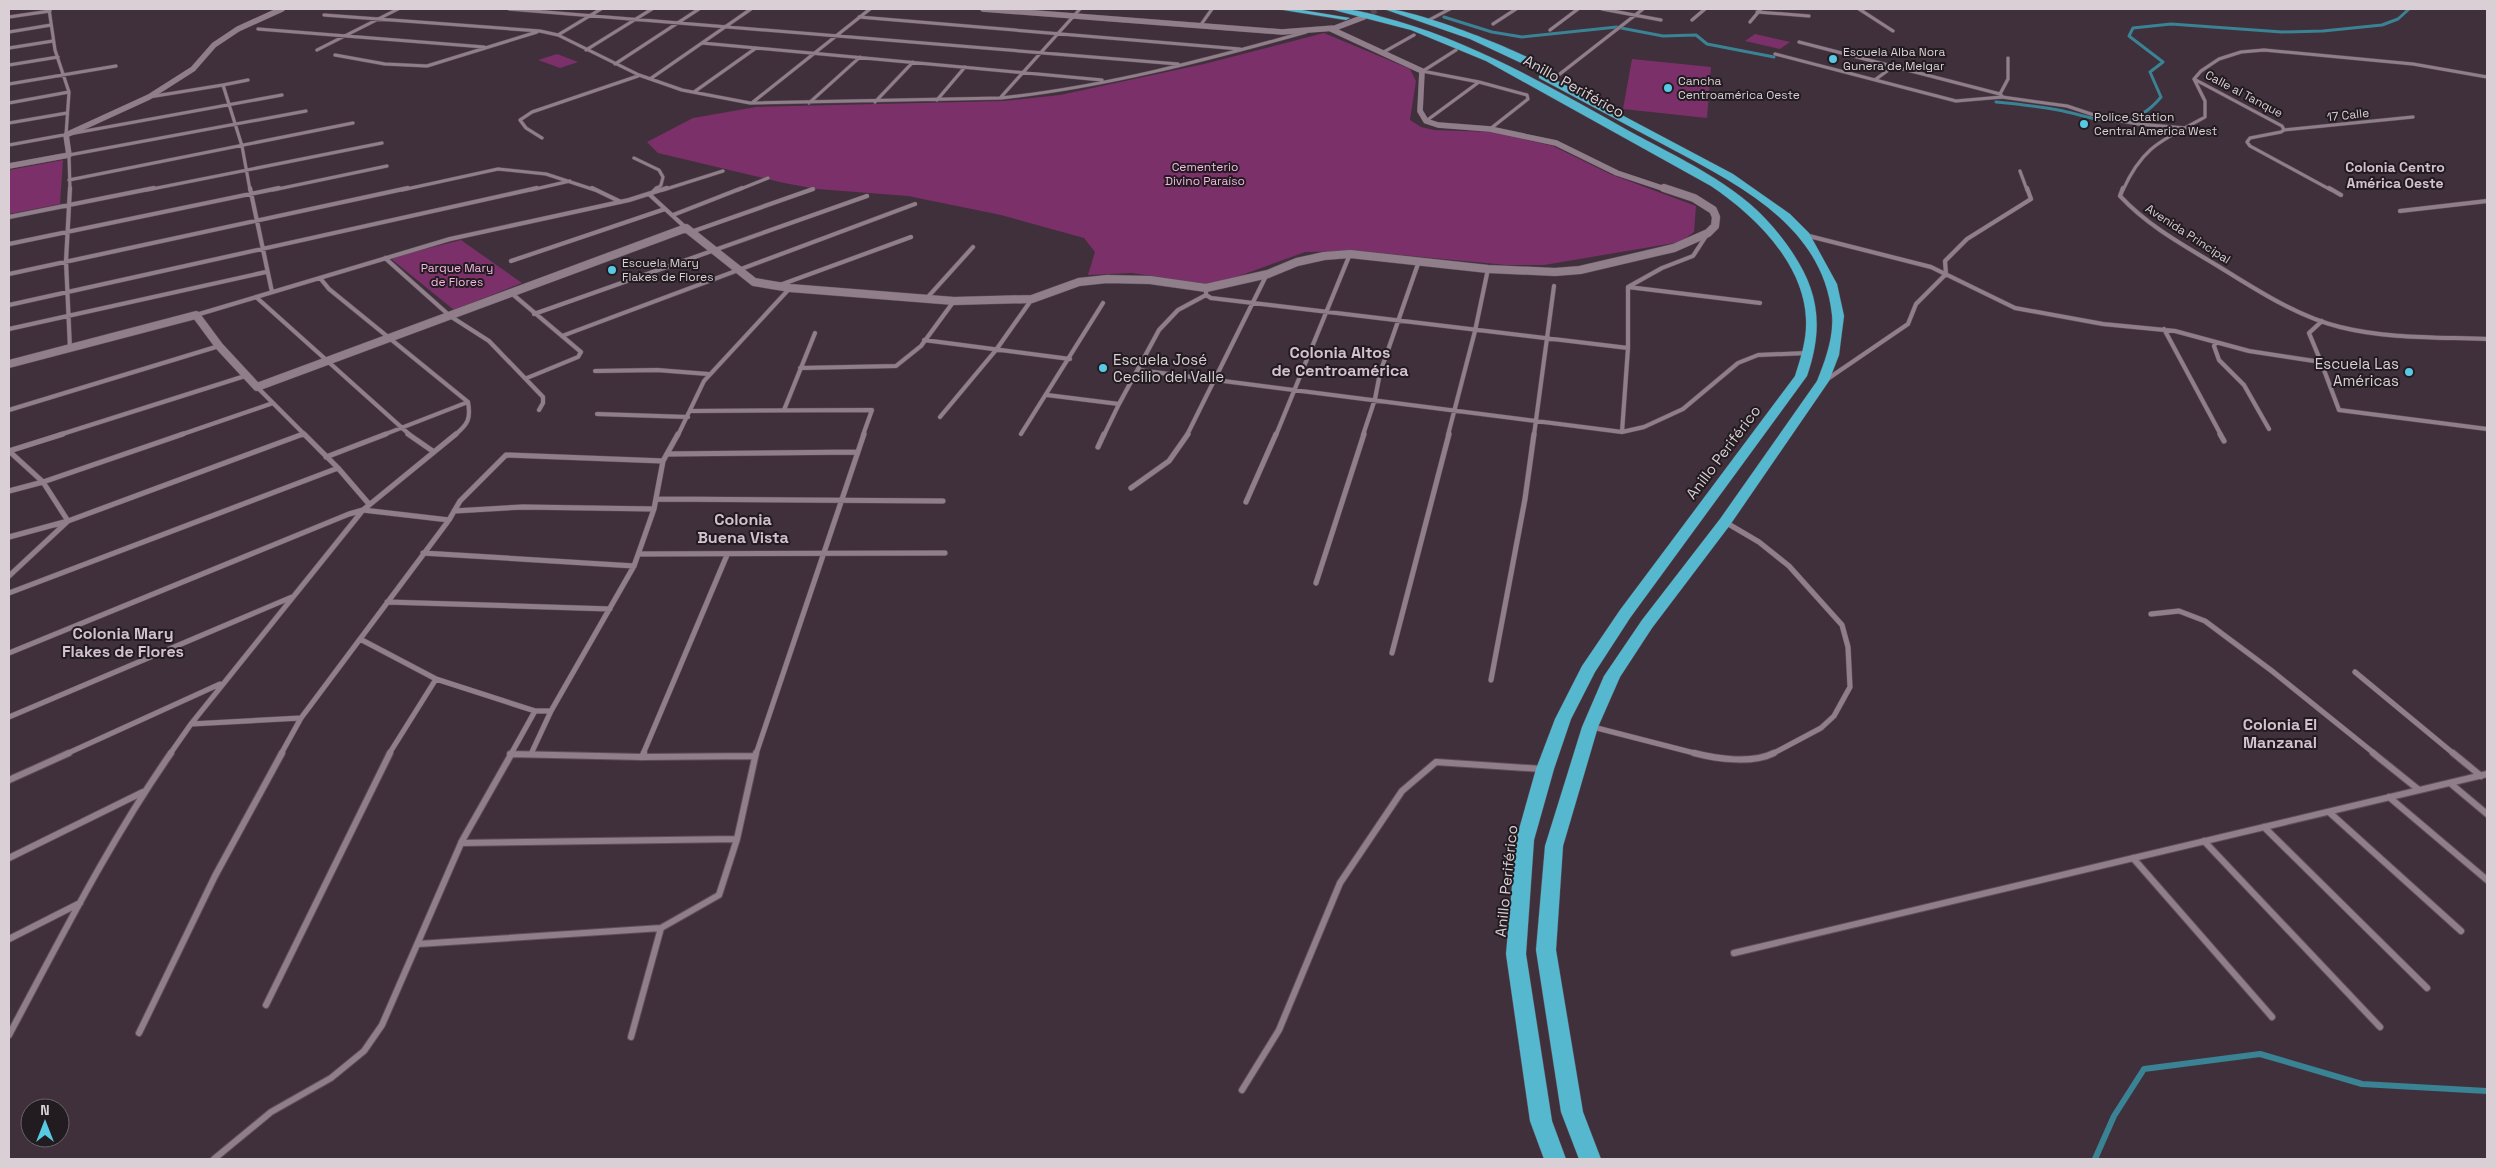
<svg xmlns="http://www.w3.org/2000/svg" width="2496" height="1168" font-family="'Space Grotesk',sans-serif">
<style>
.green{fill:#7b3069}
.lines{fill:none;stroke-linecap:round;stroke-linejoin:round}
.stream-far1{stroke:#398394;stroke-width:3}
.stream{stroke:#398394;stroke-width:6}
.secondary-tunnel{stroke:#574852;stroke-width:5.5;stroke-dasharray:5.5 3;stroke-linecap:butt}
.street-far3-casing{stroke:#5c4f58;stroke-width:4}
.street-far2-casing{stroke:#5c4f58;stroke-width:5}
.street-far1-casing{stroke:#5c4f58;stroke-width:6}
.street-casing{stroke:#5c4f58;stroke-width:8}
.secondary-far1-casing{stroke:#5c4f58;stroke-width:6}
.secondary-casing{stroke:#5c4f58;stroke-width:9}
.highway-casing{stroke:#5c4f58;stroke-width:1}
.street-far3{stroke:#907e8a;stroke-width:3}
.street-far2{stroke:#907e8a;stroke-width:4}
.street-far1{stroke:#907e8a;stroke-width:5}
.street{stroke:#907e8a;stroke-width:6}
.secondary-far1{stroke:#907e8a;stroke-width:5.5}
.secondary{stroke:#907e8a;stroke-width:8}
.highway{fill:#55b8cf;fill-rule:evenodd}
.poi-dot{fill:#58c9e3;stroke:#221b20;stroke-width:2}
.labels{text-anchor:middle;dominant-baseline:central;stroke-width:4;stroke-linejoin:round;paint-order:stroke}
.far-poi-label{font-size:12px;fill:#d9cfd5;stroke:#221b20;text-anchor:start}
.far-street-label{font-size:12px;fill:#d9cfd5;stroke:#221b20}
.far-park-label{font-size:12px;fill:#f6b4e2;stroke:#221b20}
.far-neighbourhood-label{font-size:14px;font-weight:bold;fill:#d4c1ce;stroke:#221b20}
.street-label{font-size:15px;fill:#d9cfd5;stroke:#221b20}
.poi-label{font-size:15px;fill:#d9cfd5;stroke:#221b20;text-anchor:start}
.neighbourhood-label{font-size:16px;font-weight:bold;fill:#d4c1ce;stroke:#221b20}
</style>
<rect width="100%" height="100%" fill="#40303b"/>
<!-- green -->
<path class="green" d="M1324,33L1410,69L1416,81L1410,120L1421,127L1434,130L1492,132L1553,146L1610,174L1696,206L1694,232L1680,242L1544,265H1506L1359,251L1305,252L1228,280L1206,284L1132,273L1088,275L1095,252L1084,238L1001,215L908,196L817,189L784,183L658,153L647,142L693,118L756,107L1003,101L1060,95L1204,64Z
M1755,34L1790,42L1780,49L1745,41Z
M557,54L578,62L560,68L538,60Z
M1632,59L1711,67L1707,118L1623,109Z
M63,160L60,204L9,214V170Z
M461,240L522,283L454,310L390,258Z"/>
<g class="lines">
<!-- stream-far1 -->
<path class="stream-far1" d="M1444,17L1492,32L1522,37L1617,27
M1621,28L1663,36L1696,35L1707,44L1774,57
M1996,102C2017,104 2038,106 2058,110C2099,118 2129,136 2161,97L2150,72L2163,62L2129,36L2133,28L2171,24L2282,32L2323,31L2382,25L2398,19L2409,9"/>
<!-- stream -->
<path class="stream" d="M2095,1159L2114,1116L2144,1069L2260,1054L2362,1084L2487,1091"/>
<!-- secondary-tunnel -->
<path class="secondary-tunnel" d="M1364,17L1378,9"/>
<defs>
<path id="street-far3" d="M49,9L55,50L69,92L66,135
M509,9L1178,64
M1602,9L1661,20
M1859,9L1893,31
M1757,12L1809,16
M324,15L540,31L558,35L639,75L682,90L750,103L1001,98C1104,87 1206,60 1306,32
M9,17L50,11
M859,17L1240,49
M1429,20L1450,9
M1692,20L1705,9
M1750,22L1761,9
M1493,24L1516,9
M1200,26L1212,9
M258,29L484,47
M1550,30L1578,9
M9,32L51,25
M558,35L601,9
M1799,42L2000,94
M702,43L1102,80
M9,48L53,41
M317,50L398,9
M586,50L652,9
M1382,53L1414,35
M1775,54L1956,101L2002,97L2067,106L2100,117L2138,124L2185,128
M335,55L385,64L427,66L537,32
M615,64L699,9
M9,65L58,57
M1422,71L1479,82L1527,95L1528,99L1490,129
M1423,71L1456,50
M1556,77L1643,9
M650,79L751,9
M1876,79L1894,66
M2194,79L2282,126L2284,130L2281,132L2250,138L2247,142L2250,146L2331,190
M9,84L116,66
M223,85L248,80
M694,92L756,48
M2002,96L2000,94L2008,79V58
M149,97L223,85L242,146L250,190
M1001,97L1080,9
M937,100L965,67
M753,102L870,9
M875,102L913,62
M9,103L69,92
M809,103L860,57
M1426,121L1479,82
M9,123L67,113
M2284,130L2413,117
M542,138L526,128L520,120L532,112L638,76
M9,145L282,95
M634,158L659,170L663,177L661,185L656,190
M2020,171L2027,190
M69,180L353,123
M70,190L69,155L306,111
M147,190L382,143
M273,190L387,166
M402,190L498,169L546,174L595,190
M531,190L570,181
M663,190L723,171
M738,190L768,178
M2123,190C2144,144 2164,140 2205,117V101L2194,79L2201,71L2219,59L2241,52L2264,50L2413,64L2487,77"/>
<path id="street-far2" d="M70,188L66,261L70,349
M250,188L272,292
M592,188L621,202
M2123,188L2120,196C2148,226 2183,245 2218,266C2255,289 2298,317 2340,327C2388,339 2438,337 2487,339
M2329,188L2341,195
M652,193L657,188
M650,195L686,228
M2400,211L2487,201
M673,215L742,188
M9,217L154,188
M691,232L813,189
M1805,235L1931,267L2015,308L2103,324L2175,331L2249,351L2321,362L2309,333L2322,321
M9,244L279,188
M385,258L450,316L489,341L543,397V403L539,410
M511,261L665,209
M9,274L408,188
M1946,274L1945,261L1967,239L2031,199L2027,188
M320,278L329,289L468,402C471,419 468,424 455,435
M780,285L911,237
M1628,287L1760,303
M1206,288V295L1211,298L1628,348
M510,292L581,352L578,357L527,378
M256,297L410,435
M926,299L973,247
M9,305L537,188
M534,314L867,196
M196,315L450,239L629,200L667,188
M9,329L266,272
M2164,329L2221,435
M562,336L915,204
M924,340L1070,359
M2216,342L2214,346L2219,360L2244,385L2269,429
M2321,362L2339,410L2487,429
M800,368L896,366L921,346L954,301
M1138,370L1622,432L1644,427L1683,409L1738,363L1758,355L1807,353
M595,371L657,370L708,374
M1826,380L1908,324L1916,304L1946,274
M257,387L305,435
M1047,395L1119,404L1159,330L1178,310L1206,295
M9,410L219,346
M784,410L815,333
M691,411L872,410L863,435
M597,414L688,417
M940,417L996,350L1032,299
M1622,432L1628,348V287L1662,268L1693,256L1708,233
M1021,434L1103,303
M59,435L245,376
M180,435L273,403
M300,435L303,434
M383,435L468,402
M678,435L704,381L790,288
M1104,435L1119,404
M1187,435L1267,274
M1276,435L1350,254
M1363,435L1375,399L1380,373L1419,261
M1448,435L1475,331L1488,269
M1534,435L1554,286"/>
<path id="street-far1" d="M304,434L338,468L369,504
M408,434L434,452
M2220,434L2224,441
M1098,447L1104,434
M9,451L63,434
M9,451L43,482L68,521
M667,454L858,452
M326,457L386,434
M1131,488L1169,461L1188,434
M9,491L43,482L183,434
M656,499L943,501
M1246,502L1276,434
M454,511L523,507L654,509
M1725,522L1759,542L1789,566L1842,625L1848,647L1850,687L1834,716L1821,728L1772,754
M9,537L68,521L303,434
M423,553L634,566
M639,554L945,553
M9,576L68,521
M1316,583L1364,434
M9,593L338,468
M387,602L610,609
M2151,614L2179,611L2205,621L2272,671L2375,754
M360,639L436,679L389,754
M9,653L349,514L363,510L449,520
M1392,653L1449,434
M2355,672L2454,754
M436,679L535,711H551L634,566L654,509L663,461L678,434
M1491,680L1525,499L1534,434
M9,717L292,597
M191,724L301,718
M1593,727L1698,754
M66,754L220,684
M170,754L191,724L363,510L456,434
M281,754L301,718L449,520L460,501L506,455L663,461
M510,754H512
M511,754L535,711
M531,754L551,711
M643,754L727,555
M756,754L864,434"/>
<path id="street" d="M1694,753C1717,759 1752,764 1774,753
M2373,753L2419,790
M2453,753L2481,776
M510,754L642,757L755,756
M642,757L644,753
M9,780L69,753
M2450,783L2487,814
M2389,797L2487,880
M2329,812L2461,931
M2264,827L2427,988
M2204,841L2380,1027
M461,843L737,839
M9,858L143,792
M2133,858L2272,1017
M9,939L80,903
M418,944L661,928L719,895L737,839L756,753
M1734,953L2487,774
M266,1005L390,753
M139,1033L215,876L282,753
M9,1035C60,940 109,842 171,753
M631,1037L661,928
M1242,1090L1279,1030L1340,883L1402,791L1436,762L1542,769
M214,1159L271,1112L331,1078L364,1051L382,1025L462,841L512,753"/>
<path id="secondary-far1" d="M983,9L1282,32L1335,28L1364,17
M1331,29L1422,71L1420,111L1426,121L1438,125L1490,129L1556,143L1617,173L1668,190
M9,166L69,155L66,135L149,97L193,69L214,45L238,29L282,9"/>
<path id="secondary" d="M9,364L196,315L219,346L257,387L686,228L754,282L790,288L954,301L1032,299L1079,282L1107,279L1150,280L1206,288L1268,274L1297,262L1324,256L1350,254L1488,269L1555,272L1580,270L1674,248L1708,233L1715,226L1716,217L1713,210L1694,198L1664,188"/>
<path id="highway" d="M1277,9H1296L1350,18L1346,20Z
M1330,9C1352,7 1375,15 1397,21C1479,45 1554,89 1629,131C1678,158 1736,183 1773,227C1814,276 1828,315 1807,376L1630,618L1595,672L1571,719L1554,769L1534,840L1526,954L1552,1121L1566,1159H1544L1530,1121L1506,954L1516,840L1536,769L1555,719L1582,666L1620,610L1795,376C1801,357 1807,339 1806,319C1804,263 1754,215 1711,186L1486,61L1411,30Z
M1384,9C1411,7 1540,57 1559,76L1552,78L1733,174L1790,214L1809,233L1837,284L1844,316L1839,355L1829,381L1730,525L1652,628L1620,677L1598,727L1563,846L1556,950L1583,1112L1601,1159H1579L1561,1112L1536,950L1545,846L1582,727L1604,676L1642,620L1720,519L1817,381C1825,361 1834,337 1832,315C1823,226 1739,185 1670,148C1626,125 1583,101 1539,78V74H1545L1470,39Z"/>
</defs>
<!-- street-far3 casing -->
<use href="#street-far3" class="street-far3-casing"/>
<!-- street-far2 casing -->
<use href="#street-far2" class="street-far2-casing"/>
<!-- street-far1 casing -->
<use href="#street-far1" class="street-far1-casing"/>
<!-- street casing -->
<use href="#street" class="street-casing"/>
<!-- secondary-far1 casing -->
<use href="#secondary-far1" class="secondary-far1-casing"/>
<!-- secondary casing -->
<use href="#secondary" class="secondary-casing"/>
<!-- highway casing -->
<use href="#highway" class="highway-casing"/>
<!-- street-far3 -->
<use href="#street-far3" class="street-far3"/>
<!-- street-far2 -->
<use href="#street-far2" class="street-far2"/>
<!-- street-far1 -->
<use href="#street-far1" class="street-far1"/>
<!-- street -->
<use href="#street" class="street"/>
<!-- secondary-far1 -->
<use href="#secondary-far1" class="secondary-far1"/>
<!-- secondary -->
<use href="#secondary" class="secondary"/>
<!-- highway -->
<use href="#highway" class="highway"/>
</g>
<!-- markers -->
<g class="poi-dot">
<circle cx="1833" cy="59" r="5"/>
<circle cx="1668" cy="88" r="5"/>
<circle cx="2084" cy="124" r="5"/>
<circle cx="612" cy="270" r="5"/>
<circle cx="1103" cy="368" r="5"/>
<circle cx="2409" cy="372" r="5"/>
</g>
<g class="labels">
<!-- far-poi labels -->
<g class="far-poi-label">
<text x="1843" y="52">Escuela Alba Nora<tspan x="1843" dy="14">Gunera de Melgar</tspan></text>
<text x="1678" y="81">Cancha<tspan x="1678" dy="14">Centroamérica Oeste</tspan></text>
<text x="2094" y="117">Police Station<tspan x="2094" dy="14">Central America West</tspan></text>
<text x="622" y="263">Escuela Mary<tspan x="622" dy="14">Flakes de Flores</tspan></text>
</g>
<!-- far-street labels -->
<g class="far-street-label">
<text transform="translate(2244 94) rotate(28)">Calle al Tanque</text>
<text transform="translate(2348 115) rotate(-6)">17 Calle</text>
<text transform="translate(2188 234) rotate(33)">Avenida Principal</text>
</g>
<!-- far-park labels -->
<g class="far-park-label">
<text x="1205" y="167">Cementerio<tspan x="1205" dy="14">Divino Paraíso</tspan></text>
<text x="457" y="268">Parque Mary<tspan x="457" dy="14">de Flores</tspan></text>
</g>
<!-- far-neighbourhood labels -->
<g class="far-neighbourhood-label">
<text x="2395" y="167">Colonia Centro<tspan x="2395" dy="16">América Oeste</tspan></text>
</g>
<!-- street labels -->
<g class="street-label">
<text transform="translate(1574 86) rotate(29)">Anillo Periférico</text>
<text transform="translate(1723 452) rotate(-53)">Anillo Periférico</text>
<text transform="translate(1506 881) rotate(-84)">Anillo Periférico</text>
</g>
<!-- poi labels -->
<g class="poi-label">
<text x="1113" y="359">Escuela José<tspan x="1113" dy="17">Cecilio del Valle</tspan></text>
<text x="2399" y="363" text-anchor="end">Escuela Las<tspan x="2399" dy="17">Américas</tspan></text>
</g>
<!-- neighbourhood labels -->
<g class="neighbourhood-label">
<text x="1340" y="352">Colonia Altos<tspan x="1340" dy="18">de Centroamérica</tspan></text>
<text x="743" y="519">Colonia<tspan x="743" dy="18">Buena Vista</tspan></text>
<text x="123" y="633">Colonia Mary<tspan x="123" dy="18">Flakes de Flores</tspan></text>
<text x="2280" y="724">Colonia El<tspan x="2280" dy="18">Manzanal</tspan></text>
</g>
</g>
<!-- border -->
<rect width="2496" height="1168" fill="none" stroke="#d9cfd5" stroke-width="20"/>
<!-- north arrow -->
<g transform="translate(45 1123)"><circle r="24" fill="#221b20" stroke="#6b6368"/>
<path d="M0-4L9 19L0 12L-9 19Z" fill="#58c9e3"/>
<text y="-8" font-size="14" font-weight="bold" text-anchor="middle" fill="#d9cfd5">N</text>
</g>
</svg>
